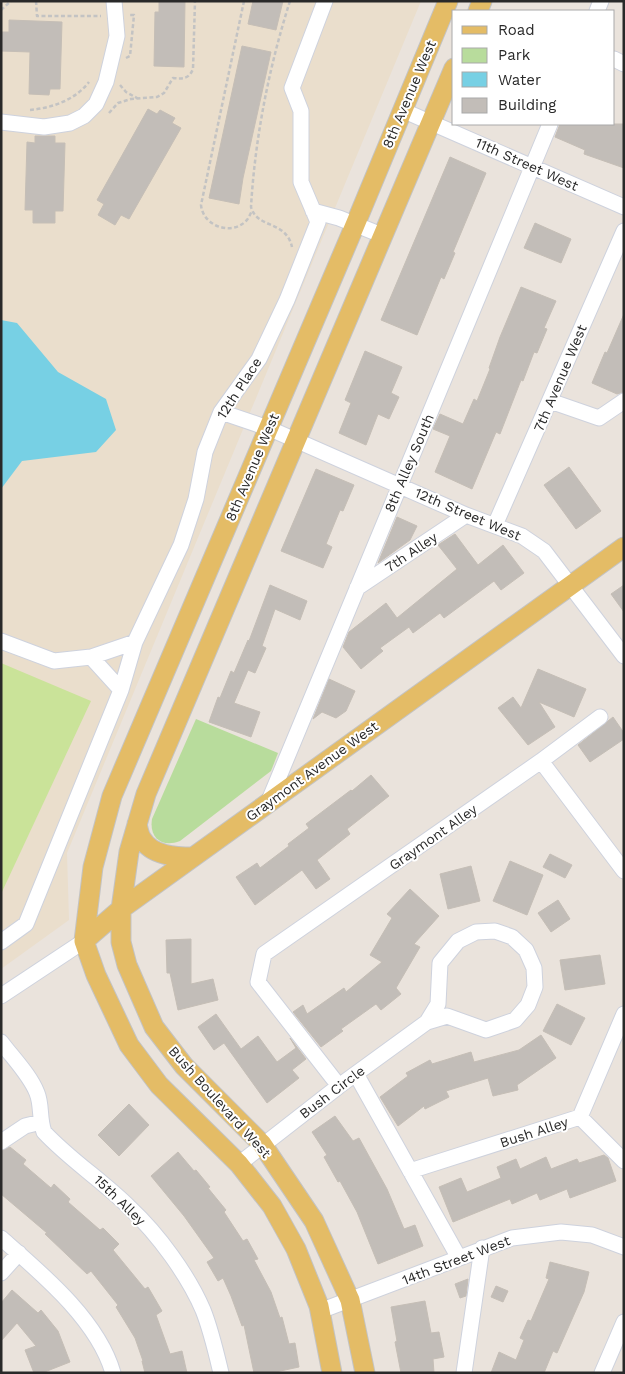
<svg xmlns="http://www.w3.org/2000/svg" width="625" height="1374" font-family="'Work Sans',sans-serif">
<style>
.education{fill:#eadecc}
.green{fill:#b8dc9c}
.pitch{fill:#cae399}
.water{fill:#77d0e4}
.building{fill:#c2bdb8;stroke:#c5beb6}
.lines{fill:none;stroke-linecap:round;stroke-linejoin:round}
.minor-casing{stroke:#ced2dd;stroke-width:17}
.major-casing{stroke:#c3c3c3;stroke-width:21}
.path{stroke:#c3c3c3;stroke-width:2.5;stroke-dasharray:4 2.5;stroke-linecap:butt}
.minor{stroke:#fff;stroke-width:15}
.major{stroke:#e4bc66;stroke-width:19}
.labels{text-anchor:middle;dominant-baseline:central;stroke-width:4;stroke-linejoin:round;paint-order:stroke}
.street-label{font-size:14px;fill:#292929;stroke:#fff}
</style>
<rect width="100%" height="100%" fill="#eae3dc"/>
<!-- education -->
<path class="education" d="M1,1H421L67,853L69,920L1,969Z"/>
<!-- green -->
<path class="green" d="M196,719L278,753L271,771L180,841C162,848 149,838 152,819Z"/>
<!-- pitch -->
<path class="pitch" d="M1,663L91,701L1,894Z"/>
<!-- water -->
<path class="water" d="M1,320L17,323L58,372L106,399L116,430L96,452L22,461L1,489Z"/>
<!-- building -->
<path class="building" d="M159,1H185L184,67L154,66L155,12H159Z
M253,1H283L276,30L248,24Z
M9,20L62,22L60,89H50L49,95L29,94L30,52L1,51V32H9Z
M242,46L271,52L243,178L239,204L209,198Z
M148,109L157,114L160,110L175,118L172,123L181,128L129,219L121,215L115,225L98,215L104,204L97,200Z
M560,124H624V168L584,154L585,150L555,137Z
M35,136H55V143H65L63,211H55V223H33V210H25L27,142L35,143Z
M450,157L486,173L453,252L455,253L444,279L441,277L417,335L381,320Z
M535,223L571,239L561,263L524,248Z
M521,287L556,301L544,328L547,329L537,353L534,352L523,381L521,380L500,434L496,432L472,489L435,472L450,436L433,429L440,414L463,424L474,399L477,401L490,369L489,368L500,337Z
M624,314V392L617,394L592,383L605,352L607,353Z
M365,351L402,367L391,393L399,397L389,419L378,414L366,445L339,433L351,403L345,400Z
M569,467L601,511L576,529L544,485Z
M316,469L354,485L343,511L340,510L326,544L332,547L323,568L281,551Z
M397,517L417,526L410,540L378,563Z
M455,534L478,565L503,545L524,573L501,590L494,581L444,618L440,613L413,633L409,627L380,648L383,651L361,669L343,647L349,632L386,603L397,618L457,569L438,545Z
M270,585L307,601L300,620L275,609L262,646L266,648L255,673L248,670L234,703L260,712L251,737L209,722L218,697L220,698L231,671L234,673L248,640L249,641Z
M624,585V612L611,594Z
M538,669L586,689L574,717L539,702L555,727L528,745L498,708L513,697L521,708Z
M329,679L355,691L346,711L336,718L322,712L313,719Z
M613,717L624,733V739L590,762L578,745Z
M371,775L389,796L347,829L350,834L317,860L330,879L316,889L302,870L255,905L236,877L257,863L260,868L289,846L288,844L309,828L306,824L351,790L352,791Z
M550,854L572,865L565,878L543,867Z
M510,861L543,875L527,915L493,901Z
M471,866L480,901L448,909L440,874Z
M410,889L439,916L414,944L420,947L396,988L401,994L381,1010L376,1004L341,1029L343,1031L321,1047L293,1012L303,1005L307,1014L344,988L346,992L382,962L370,955L392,918L387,914Z
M558,900L570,919L551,932L538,913Z
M191,939V984L213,979L218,1000L178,1010L170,973H167L166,940Z
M600,955L605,984L565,990L560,960Z
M557,1004L585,1018L571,1045L543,1031Z
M216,1014L241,1049L258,1036L277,1062L296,1048L290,1038L306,1059L292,1070L299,1078L267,1103L224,1043L214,1050L198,1027Z
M541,1035L556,1058L517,1085L518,1090L493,1096L488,1078L446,1091L449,1097L425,1109L424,1106L398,1126L380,1097L408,1076L406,1073L430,1060L432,1064L471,1052L474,1062L519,1050Z
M129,1104L149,1125L119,1156L98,1135Z
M335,1116L353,1141L359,1138L387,1189L404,1229L415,1225L423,1246L378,1264L357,1212L340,1181L338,1182L324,1157L327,1155L312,1132Z
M10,1147L26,1160L23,1164L51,1188L54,1184L70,1199L68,1202L100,1230L103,1228L119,1244L113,1250L145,1289L148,1287L162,1311L156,1315L170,1354L182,1351L187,1373H145L142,1361H143L135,1338L116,1307L118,1305L91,1271L87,1274L45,1234L47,1233L1,1194V1151Z
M178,1152L194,1171L196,1170L210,1187L208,1188L226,1210L224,1212L243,1241L247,1239L258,1259L254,1260L271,1292L280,1318L282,1317L289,1344L295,1343L299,1367L271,1373H254L244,1325L242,1326L231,1296L223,1278L218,1281L207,1262L214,1258L184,1216L151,1176Z
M604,1155L608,1158L616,1181L570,1198L567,1189L540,1200L537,1193L512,1204L510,1199L453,1222L439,1187L461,1178L467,1192L501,1178L497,1167L516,1159L520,1169L546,1157L551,1169L577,1159L579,1163Z
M550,1262L589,1272L584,1292L557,1353L553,1351L544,1373H491L499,1352L516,1360L524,1340L520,1338L528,1320L531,1321L549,1279L546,1278Z
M468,1279L466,1296L460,1298L455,1284Z
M496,1286L508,1291L503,1302L491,1297Z
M12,1290L38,1313L41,1310L58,1331L70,1362L42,1373H34L25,1350L36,1346L17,1323L1,1341V1303Z
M425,1301L431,1333L439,1332L444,1357L433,1359L434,1373H401L395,1342L397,1341L391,1307Z"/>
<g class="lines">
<defs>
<path id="minor" d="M597,11L601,1
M614,59L624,64
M402,110L624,207
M1,122L44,127L70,123L84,116L96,104L106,82L117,36L114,1
M313,211L339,218L384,236
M550,401L599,418L624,401
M221,412L268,428L466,515L522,536L544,551L624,656
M495,525L624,231
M357,588L466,515
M1,641L54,661L91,657L135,642L181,545L196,499L205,452L221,412L259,359L287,300L318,222L301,182V111L292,88L325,1
M121,690L135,642
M541,761L624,871
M268,803L550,124
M495,931L512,937L526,950L534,968L535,987L528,1005L515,1020L486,1030L447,1016L427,1022L438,1004L440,963L458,941L476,932Z
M1,942L26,924L121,690L91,657
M1,996L84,941
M1,1042C13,1058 30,1075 37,1093C42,1105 39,1119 44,1132C70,1160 103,1181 130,1208C158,1234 188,1275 203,1310C211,1330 216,1352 221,1373
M356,1074L459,1258
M339,1086L258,982L264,954L541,761L600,717
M580,1117L624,1161
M1,1142L25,1126L41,1122
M239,1164L339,1086L427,1022
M410,1171L580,1117L624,1014
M1,1238C41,1273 98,1320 113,1373
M1,1273L19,1253
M320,1311L512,1238L561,1232L592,1235L624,1247
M464,1373L482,1248
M602,1373L624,1322"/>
<path id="major" d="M478,11L482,1
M137,824C138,828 139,835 142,839C152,856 176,857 193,857
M84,941L121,909L624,547
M332,1373L319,1306L296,1249L272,1206L239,1164L159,1085L129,1045L96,975L84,941L93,867L112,796L355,225L448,1
M365,1373L350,1300L314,1221L262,1144L184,1066L154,1027L127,965L121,942V909L129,852L146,794L454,68"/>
</defs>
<!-- minor casing -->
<use href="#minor" class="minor-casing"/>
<!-- major casing -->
<use href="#major" class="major-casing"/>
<!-- path -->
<path class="path" d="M36,1L37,16H101
M244,1L201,205C203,226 231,236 246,221C249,218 250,214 252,211
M290,1C269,67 255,138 251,207C257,229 286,220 292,247
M1,10L11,1
M126,58L130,56L134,15H128
M120,85L126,92L137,98
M30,110C52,108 75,100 89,82
M109,113L118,103L131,99L157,97L164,93L173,78C183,79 189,79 193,69L195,1"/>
<!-- minor -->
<use href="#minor" class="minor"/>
<!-- major -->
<use href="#major" class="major"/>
</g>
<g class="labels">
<!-- street labels -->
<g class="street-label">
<text transform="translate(409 94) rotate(-67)">8th Avenue West</text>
<text transform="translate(527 164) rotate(24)">11th Street West</text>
<text transform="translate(560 378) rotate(-67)">7th Avenue West</text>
<text transform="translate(239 388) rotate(-57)">12th Place</text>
<text transform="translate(409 463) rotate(-67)">8th Alley South</text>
<text transform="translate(252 467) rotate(-67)">8th Avenue West</text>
<text transform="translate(468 514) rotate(23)">12th Street West</text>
<text transform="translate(411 552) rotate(-34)">7th Alley</text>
<text transform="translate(312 771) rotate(-36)">Graymont Avenue West</text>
<text transform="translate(433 837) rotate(-35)">Graymont Alley</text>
<text transform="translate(332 1092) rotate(-37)">Bush Circle</text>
<text transform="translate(220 1102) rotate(48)">Bush Boulevard West</text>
<text transform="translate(534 1132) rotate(-18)">Bush Alley</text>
<text transform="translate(120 1200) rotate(44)">15th Alley</text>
<text transform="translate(456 1260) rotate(-21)">14th Street West</text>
</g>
</g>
<!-- border -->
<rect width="625" height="1374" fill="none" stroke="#292929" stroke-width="5"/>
<!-- legend -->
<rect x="452" y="10" width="162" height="115" fill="#ffffff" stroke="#a9a9a9"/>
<rect x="462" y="26" width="25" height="8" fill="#e4bc66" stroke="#a9a9a9"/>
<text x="498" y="35" font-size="15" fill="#292929">Road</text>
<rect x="462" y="48" width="25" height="15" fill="#b8dc9c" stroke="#a9a9a9"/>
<text x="498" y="60" font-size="15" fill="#292929">Park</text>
<rect x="462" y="72" width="25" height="15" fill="#77d0e4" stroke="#a9a9a9"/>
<text x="498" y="85" font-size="15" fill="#292929">Water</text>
<rect x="462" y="98" width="25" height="15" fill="#c2bdb8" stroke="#a9a9a9"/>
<text x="498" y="110" font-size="15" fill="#292929">Building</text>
</svg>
